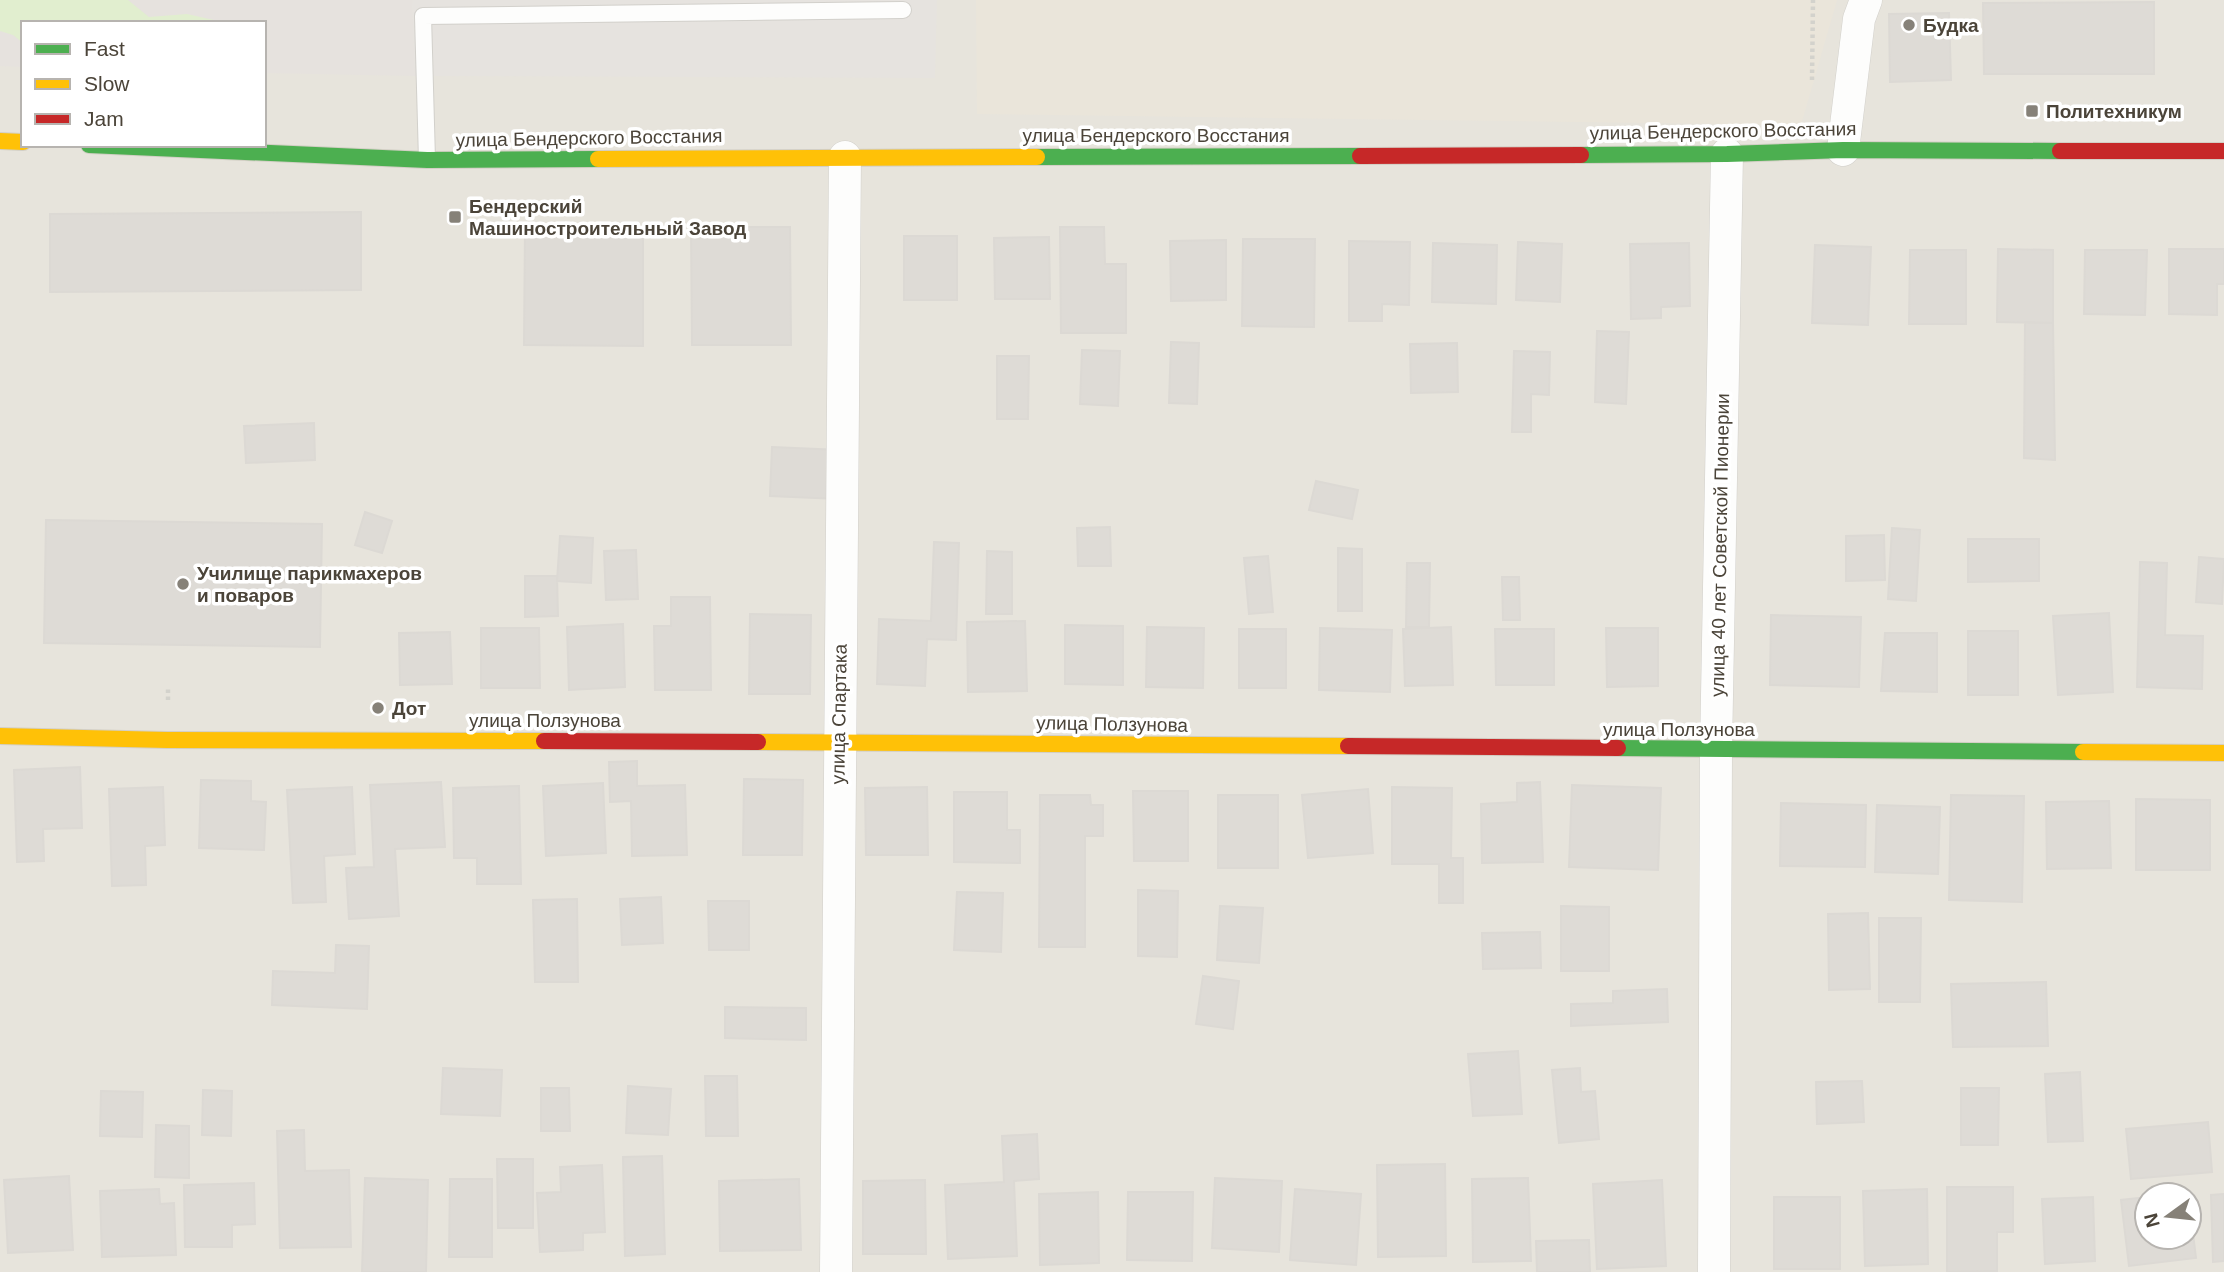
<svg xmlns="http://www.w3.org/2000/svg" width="2224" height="1272" font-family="Arial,sans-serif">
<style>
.residential{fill:#e7e4dc;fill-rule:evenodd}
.industrial{fill:#e6e2de}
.education{fill:#eae5da}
.green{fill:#e1eecf}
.parking{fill:#e6e3df}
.building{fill:#dedbd6;stroke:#dcd9d4;stroke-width:2}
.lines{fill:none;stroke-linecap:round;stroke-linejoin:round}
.lane-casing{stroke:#d2d0cb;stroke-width:18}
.street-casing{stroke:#d2d0cb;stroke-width:33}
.fast-casing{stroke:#d3cfc5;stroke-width:18}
.slow-casing{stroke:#d3cfc5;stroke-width:18}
.jam-casing{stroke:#d3cfc5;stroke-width:18}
.path{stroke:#d3d2cc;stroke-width:4.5;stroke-dasharray:3.5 3.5;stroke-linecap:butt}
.lane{stroke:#fdfdfc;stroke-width:16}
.street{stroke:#fdfdfc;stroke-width:32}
.fast{stroke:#4caf50;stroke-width:16}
.slow{stroke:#ffc107;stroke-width:16}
.jam{stroke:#c62828;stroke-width:16}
.poi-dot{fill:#868178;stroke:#fff;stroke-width:2.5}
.labels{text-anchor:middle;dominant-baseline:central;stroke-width:7;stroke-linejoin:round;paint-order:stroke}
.poi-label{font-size:19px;font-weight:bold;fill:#4b4439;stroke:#fff;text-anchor:start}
.street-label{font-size:19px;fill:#4b4439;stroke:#fff}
</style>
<rect width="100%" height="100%" fill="#f4f2ee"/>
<!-- residential -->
<path class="residential" d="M0,0H2224V1272H0ZM23,23H264V145H23ZM2147,1195H2189V1237H2147Z"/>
<!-- industrial -->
<path class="industrial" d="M0,0H412L415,76L264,73V23H23V67L0,66Z"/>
<!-- education -->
<path class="education" d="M976,0H1837L1801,125L977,114Z"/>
<!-- green -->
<path class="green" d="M0,0H128L149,17L187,14L227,23H23V43L13,35L0,31Z"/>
<!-- parking -->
<path class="parking" d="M412,0H937L935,78L415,76Z"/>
<!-- building -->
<path class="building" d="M2154,2V74H1984L1983,3Z
M1949,13L1951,80L1890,82L1889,14Z
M361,212V290L50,292V214Z
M691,227H790L791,345H692Z
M1060,227H1104L1105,264H1126V333H1061Z
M525,228L643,229V346L524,345Z
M904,236H957V300H904Z
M1049,237L1050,299H995L994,238Z
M1243,239H1315L1314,327L1242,326Z
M1226,240V300L1171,301L1170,241Z
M1349,241L1410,242L1409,305L1382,304V321H1349Z
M1518,242L1562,244L1560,302L1516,300Z
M1433,243L1497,245L1496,304L1432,302Z
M1689,243L1690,306L1661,307V318L1631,319L1630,244Z
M1815,245L1871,247L1868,325L1812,323Z
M1998,249L2053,250V323L1997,322Z
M2169,249H2224V284H2217V315L2169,314Z
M1910,250H1966V324H1909Z
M2085,250H2147L2145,315L2084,314Z
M2025,322L2053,323L2055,460L2024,458Z
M1597,331L1629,332L1626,404L1595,402Z
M1171,342L1199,343L1197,404L1169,403Z
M1457,343L1458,392L1411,393L1410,344Z
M1082,350L1120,351L1118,406L1080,404Z
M1514,351L1550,352L1549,395L1531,394V432H1512Z
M997,356H1029L1028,419H997Z
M314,423L315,460L246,463L244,426Z
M772,447L840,450L838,499L770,496Z
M1316,481L1358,490L1352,519L1309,510Z
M365,512L392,521L382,553L355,545Z
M46,520L322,524L320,647L44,643Z
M1110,527L1111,566H1078L1077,528Z
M1892,528L1920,530L1916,601L1888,599Z
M1884,535L1885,580L1846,581V536Z
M560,536L593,538L591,583L557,581Z
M1968,539H2039V581L1968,582Z
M934,542L959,543L956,640L927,639L925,686L877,684L879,619L931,621Z
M1338,548L1362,549V611H1338Z
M636,550L638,599L606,600L604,551Z
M987,551L1012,552V614H986Z
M1268,556L1273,612L1249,614L1244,558Z
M2199,557L2224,559L2222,604L2196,602Z
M2140,562L2167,563L2165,635L2203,636L2202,689L2137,687Z
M1407,563H1430L1429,627H1406Z
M525,576H557L558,616L525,617Z
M1502,577H1519L1520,620H1503Z
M671,597H710L711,690H655L654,626H671Z
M2109,613L2113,692L2058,695L2053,616Z
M750,614L811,615L810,694H749Z
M1771,615L1861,617L1859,687L1770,685Z
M1025,621L1027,691L968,692L967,622Z
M623,624L625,687L569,690L567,627Z
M1065,625L1123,626V685L1065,684Z
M1147,627L1204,628L1203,688L1146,687Z
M1451,627L1453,685L1405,686L1403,629Z
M481,628H539L540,688H481Z
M1320,628L1392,630L1390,692L1319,690Z
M1606,628H1658V686L1607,687Z
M1239,629H1286V688H1239Z
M1495,629H1554V685H1496Z
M1968,631H2018V695H1968Z
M450,632L452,684L400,685L399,633Z
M1885,633H1937V692L1881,691Z
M637,761V786L685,785L687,855L632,856L631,801L610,802L609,762Z
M80,767L82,828L43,829L44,861L17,862L14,770Z
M744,779L803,780L802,855H743Z
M201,780L251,781V801L266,802L264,850L199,848Z
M441,782L445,847L395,849L399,916L349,919L346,868L374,867L370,785Z
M1540,782L1543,862L1482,863L1481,804L1517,802V783Z
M603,783L606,853L546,856L543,786Z
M1572,785L1661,788L1658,870L1569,867Z
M519,786L521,884H477V858H454L453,788Z
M163,787L165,845L145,846L146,885L112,886L109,789Z
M352,787L355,854L324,856L326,902L293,903L287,790Z
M927,787L928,855H866L865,788Z
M1392,787L1452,788L1451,858H1463V903H1439V864H1392Z
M1368,789L1373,853L1308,858L1302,795Z
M1133,791H1188V861H1134Z
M954,792H1007V830H1020V863L954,862Z
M1040,795H1090L1091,805H1103V836H1085V947H1039Z
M1218,795H1278V868H1218Z
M1951,795L2024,796L2022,902L1949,900Z
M2136,799L2210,800V870H2136Z
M2109,801L2111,868L2047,869L2046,802Z
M1781,803L1866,805L1865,867L1780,866Z
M1877,805L1940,807L1938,874L1875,872Z
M1138,890L1178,891L1177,957L1138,956Z
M957,892L1003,893L1001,952L954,950Z
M661,897L663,943L622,945L620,899Z
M577,899L578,982H535L533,900Z
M708,901H749V950H709Z
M1220,906L1263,908L1259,963L1217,960Z
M1561,906L1609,907V971H1561Z
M1868,913L1870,989L1829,990L1828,914Z
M1879,918H1921L1920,1002H1879Z
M1540,932L1541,968L1483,969L1482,933Z
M336,945L369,946L367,1009L272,1005L273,971L335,973Z
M1203,976L1239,981L1233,1029L1196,1024Z
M2046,982L2048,1046L1953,1047L1951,984Z
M1667,989L1668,1022L1571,1026V1004L1613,1003V991Z
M725,1007L806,1008V1040L725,1038Z
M1518,1051L1522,1114L1473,1116L1468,1054Z
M443,1068L502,1070L500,1116L441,1114Z
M1580,1068L1581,1092L1595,1091L1599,1139L1559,1143L1552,1070Z
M2080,1072L2083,1141L2048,1142L2045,1074Z
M705,1076H737L738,1136H706Z
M1862,1081L1864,1122L1817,1124L1816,1082Z
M628,1086L671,1089L668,1135L626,1133Z
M541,1088H569L570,1131H541Z
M1961,1088H1999L1998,1145H1961Z
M203,1090L232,1091L231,1136L202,1135Z
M101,1091L143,1092L142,1137L100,1136Z
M2208,1122L2212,1172L2131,1179L2126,1129Z
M156,1125L189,1126V1178L155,1177Z
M304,1130L305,1171L349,1170L351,1247L280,1248L277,1131Z
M1037,1134L1039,1179L1014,1181L1017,1256L948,1259L945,1185L1004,1182L1002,1136Z
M662,1156L665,1254L625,1256L623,1157Z
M497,1159H533V1228H498Z
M1445,1164L1446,1256L1378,1257L1377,1165Z
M602,1165L605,1232L583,1233V1250L540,1252L537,1193L561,1192L560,1167Z
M69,1176L73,1250L8,1253L4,1180Z
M365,1178L428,1180L426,1272H362Z
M1215,1178L1282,1181L1279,1252L1212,1248Z
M1528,1178L1531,1261L1473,1262L1472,1179Z
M450,1179H492V1257H449Z
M799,1179L801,1250L720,1251L719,1181Z
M925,1180L926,1254H863V1181Z
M1662,1180L1666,1266L1597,1269L1593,1184Z
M254,1183L255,1224L232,1225V1247H185L184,1185Z
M1947,1187H2013V1232H1997V1271L1947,1272Z
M159,1189L160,1204L174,1203L176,1255L102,1257L100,1191Z
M1295,1189L1361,1194L1356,1265L1290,1260Z
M1927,1189L1928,1264L1865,1266L1863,1191Z
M1098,1192L1099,1263L1040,1265L1039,1194Z
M1128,1192H1193L1192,1261L1127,1260Z
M2224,1194V1261L2213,1262L2211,1195Z
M1774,1197H1840V1269H1774Z
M2093,1197L2095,1261L2045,1264L2042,1199Z
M2147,1197V1237H2189V1201L2196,1258L2129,1266L2121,1200Z
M1589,1240L1590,1272H1537L1536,1241Z"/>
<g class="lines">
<defs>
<path id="lane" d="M427,160L423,16L903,10"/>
<path id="street" d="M1843,150L1859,19L1866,0
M836,1272L845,157
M1714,1272L1716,750L1727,154"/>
<path id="fast" d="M89,145L427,160L598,159
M1581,155L1727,154L1843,150L2060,151
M1037,157L1360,156
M1618,748L2083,752"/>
<path id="slow" d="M0,141L23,142
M598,159L1037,157
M0,736L167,740L544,741
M758,742L1348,746
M2083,752L2224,753"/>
<path id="jam" d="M2060,151H2224
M1360,156L1581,155
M544,741L758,742
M1348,746L1618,748"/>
</defs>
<!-- lane casing -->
<use href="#lane" class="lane-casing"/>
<!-- street casing -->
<use href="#street" class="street-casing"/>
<!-- fast casing -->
<use href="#fast" class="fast-casing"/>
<!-- slow casing -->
<use href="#slow" class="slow-casing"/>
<!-- jam casing -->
<use href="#jam" class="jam-casing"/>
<!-- path -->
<path class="path" d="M1812,80L1813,0
M168,700V688"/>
<!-- lane -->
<use href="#lane" class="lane"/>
<!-- street -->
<use href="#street" class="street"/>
<!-- fast -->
<use href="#fast" class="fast"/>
<!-- slow -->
<use href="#slow" class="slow"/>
<!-- jam -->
<use href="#jam" class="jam"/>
</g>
<!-- markers -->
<g class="poi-dot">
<circle cx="1909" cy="25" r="7"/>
<rect x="2025" y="104" width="14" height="14" rx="3.5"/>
<rect x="448" y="210" width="14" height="14" rx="3.5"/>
<circle cx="183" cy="584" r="7"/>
<circle cx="378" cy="708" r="7"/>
</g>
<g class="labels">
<!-- poi labels -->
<g class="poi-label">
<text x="1923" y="25">Будка</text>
<text x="2046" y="111">Политехникум</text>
<text x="469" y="206">Бендерский<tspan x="469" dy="22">Машиностроительный Завод</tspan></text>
<text x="197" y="573">Училище парикмахеров<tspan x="197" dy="22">и поваров</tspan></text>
<text x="392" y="708">Дот</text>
</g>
<!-- street labels -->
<g class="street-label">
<text transform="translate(1723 131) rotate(-1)">улица Бендерского Восстания</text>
<text x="1156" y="135">улица Бендерского Восстания</text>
<text transform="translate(589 138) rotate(-1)">улица Бендерского Восстания</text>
<text transform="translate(1720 545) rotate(-89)">улица 40 лет Советской Пионерии</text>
<text transform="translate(839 714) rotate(-89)">улица Спартака</text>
<text x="545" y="720">улица Ползунова</text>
<text transform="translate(1112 724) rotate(1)">улица Ползунова</text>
<text x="1679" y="729">улица Ползунова</text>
</g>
</g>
<!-- legend -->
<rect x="21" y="21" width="245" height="126" fill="#ffffff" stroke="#b7b4b0" stroke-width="2"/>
<rect x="35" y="44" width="35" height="10" fill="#4caf50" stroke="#b7b4b0" stroke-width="2"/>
<text x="84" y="56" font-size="21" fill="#4b4439">Fast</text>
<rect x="35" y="79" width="35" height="10" fill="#ffc107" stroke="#b7b4b0" stroke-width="2"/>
<text x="84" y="91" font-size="21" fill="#4b4439">Slow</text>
<rect x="35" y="114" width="35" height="10" fill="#c62828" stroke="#b7b4b0" stroke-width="2"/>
<text x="84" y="126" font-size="21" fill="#4b4439">Jam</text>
<!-- north arrow -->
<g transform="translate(2168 1216) rotate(255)"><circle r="33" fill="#ffffff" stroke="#b7b4b0" stroke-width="2"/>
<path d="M0-5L12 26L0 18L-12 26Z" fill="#868178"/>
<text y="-10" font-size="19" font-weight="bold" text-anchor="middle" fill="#4b4439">N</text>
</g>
</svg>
